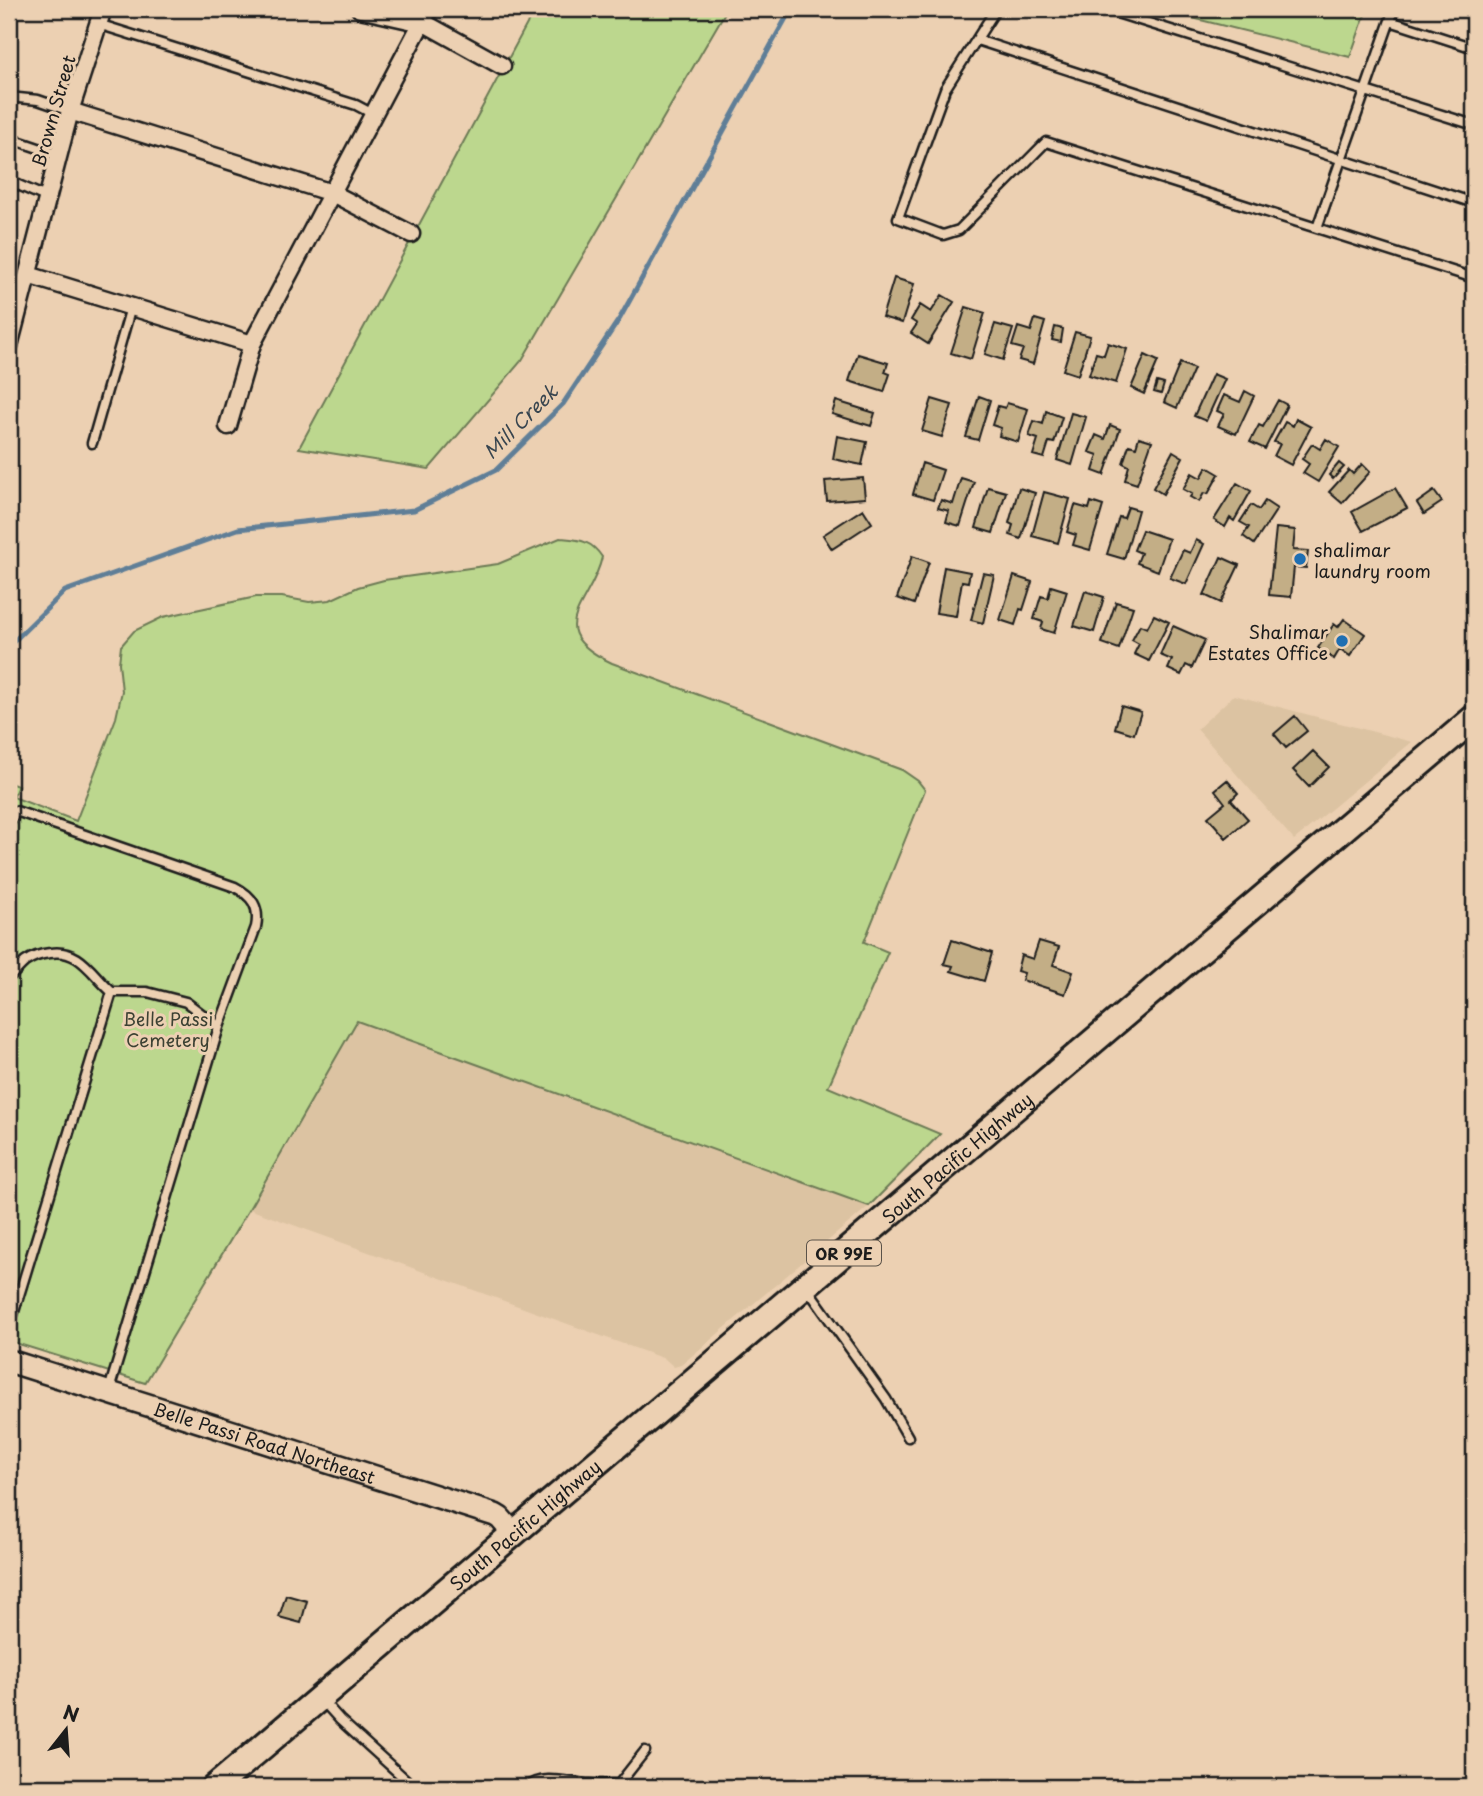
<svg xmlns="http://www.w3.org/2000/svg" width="1483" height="1796" font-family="'Playpen Sans',sans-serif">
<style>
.built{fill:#dcc3a2}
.green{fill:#bcd78e;stroke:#6c7a55;stroke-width:2}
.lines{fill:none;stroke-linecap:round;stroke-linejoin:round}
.stream{stroke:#5f7e97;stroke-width:5}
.building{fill:#c3ae86;stroke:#1c1c1c;stroke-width:2}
.lane-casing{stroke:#1c1c1c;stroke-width:13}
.street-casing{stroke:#1c1c1c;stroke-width:21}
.secondary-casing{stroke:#1c1c1c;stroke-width:26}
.primary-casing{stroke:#1c1c1c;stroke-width:30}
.lane{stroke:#ecd0b2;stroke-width:8}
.street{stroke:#ecd0b2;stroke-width:16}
.secondary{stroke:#ecd0b2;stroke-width:21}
.primary{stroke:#ecd0b2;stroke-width:24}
.poi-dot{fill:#1f6fb2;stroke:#ecd0b2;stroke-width:2.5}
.labels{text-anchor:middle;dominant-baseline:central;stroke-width:6;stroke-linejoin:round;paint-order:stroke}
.shield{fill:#ecd0b2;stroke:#5a5249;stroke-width:2}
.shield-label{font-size:16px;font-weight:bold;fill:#1c1c1c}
.street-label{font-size:18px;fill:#1c1c1c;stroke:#ecd0b2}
.poi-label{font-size:18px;fill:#1c1c1c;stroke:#ecd0b2;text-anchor:start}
.park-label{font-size:18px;fill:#3c4133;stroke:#ecd0b2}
.water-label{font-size:19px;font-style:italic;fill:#38454f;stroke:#ecd0b2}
</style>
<rect width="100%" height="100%" fill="#ecd0b2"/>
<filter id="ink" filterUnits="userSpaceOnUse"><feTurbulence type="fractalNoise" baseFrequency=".0143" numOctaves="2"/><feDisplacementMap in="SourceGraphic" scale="14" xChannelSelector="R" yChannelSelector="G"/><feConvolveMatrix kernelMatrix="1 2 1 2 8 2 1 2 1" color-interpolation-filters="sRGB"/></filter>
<g filter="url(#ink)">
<!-- built -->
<path class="built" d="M1234,695L1412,742L1294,840L1197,729Z
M357,1021L869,1206L681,1365L674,1367L665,1359L249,1209Z"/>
<!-- green -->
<path class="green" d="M535,9H727L522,360L429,469L299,448Z
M1156,9H1367L1350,57Z
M560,538C580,540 591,540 602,557C592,605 539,629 612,663L902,770L918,781L925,790L864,942L888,952L828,1087L940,1134L869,1206L357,1021L249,1209L145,1383L9,1341V783L18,786L13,797L76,821L116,718L122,691L119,663L121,646L134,631L163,617L256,597H282L309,602L330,600L358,587L384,580L498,564Z"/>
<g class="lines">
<!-- stream -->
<path class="stream" d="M9,646L65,591L238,529L414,510L496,470L563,404L620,318L791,9"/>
</g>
<!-- building -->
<path class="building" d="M894,278L914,284L902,323L882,317Z
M942,295L954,302L928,344L911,333L917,324L911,320L920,305L931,312Z
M966,307L985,313L971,359L951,353Z
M1035,319L1045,322L1033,364L1019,360L1023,349L1012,346L1018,327L1031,331Z
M995,324L1013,329L1003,360L985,354Z
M1055,327L1063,329L1061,342L1052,340Z
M1075,332L1090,336L1078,375L1063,370Z
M1108,343L1127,349L1116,383L1089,375L1096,353L1104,355Z
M858,354L888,363L885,372L890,374L884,392L849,381Z
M1145,355L1158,361L1144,394L1131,388Z
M1180,363L1194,369L1177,408L1164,402Z
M1213,374L1225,379L1206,421L1194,416Z
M1157,382L1164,384L1161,394L1154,392Z
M1245,391L1254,396L1236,434L1218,426L1224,414L1217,411L1224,395L1240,402Z
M979,396L990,400L978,440L966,437Z
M932,399L952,405L942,437L922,431Z
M1278,400L1287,405L1265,449L1250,442L1259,425L1263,427Z
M836,401L875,413L871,426L832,414Z
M1007,403L1028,409L1018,442L999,436L1001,428L992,425L998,406L1005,408Z
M1046,411L1062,417L1054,443L1049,442L1044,458L1033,455L1038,439L1029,436L1034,421L1043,424Z
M1071,413L1086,417L1072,465L1057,460Z
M1296,419L1311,427L1291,465L1274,456L1280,444L1274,442L1285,422L1293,426Z
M1110,425L1120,429L1104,475L1093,471L1098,455L1089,452L1096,435L1105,439Z
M837,436L867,442L862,465L833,459Z
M1139,437L1152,441L1137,484L1125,480L1129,466L1123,463L1129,445L1136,447Z
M1326,439L1339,447L1318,482L1303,473L1309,464L1302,459L1312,444L1320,449Z
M1173,451L1183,457L1163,494L1153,488Z
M922,463L943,470L933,500L913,494Z
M1339,463L1344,467L1333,479L1329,475Z
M1362,464L1370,472L1342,503L1329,492L1349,470L1353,474Z
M1207,467L1219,474L1208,494L1204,493L1199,502L1190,497L1192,494L1183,489L1192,473L1201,478Z
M863,478L865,498L827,501L825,481Z
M961,478L974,482L960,526L946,522L949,511L938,508L941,500L953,504Z
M1237,483L1251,491L1234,521L1230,518L1225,527L1214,520Z
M988,487L1006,492L993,533L976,528Z
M1019,488L1035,493L1021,539L1010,535L1013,525L1009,523Z
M1395,488L1407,508L1363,531L1352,512Z
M1434,491L1442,502L1424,514L1417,503Z
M1044,492L1070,499L1058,543L1032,536Z
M1265,501L1277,509L1254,544L1243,536L1249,527L1240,522L1251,505L1259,510Z
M1091,502L1103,506L1090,550L1073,545L1076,535L1067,532L1075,505L1089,509Z
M1128,507L1138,510L1124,559L1107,554L1119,517L1124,518Z
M863,509L872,523L832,549L823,535Z
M1276,528L1295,530L1293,550L1308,551L1306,568L1294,567L1291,597L1269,595Z
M1142,530L1169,539L1158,571L1137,563L1141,553L1134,550Z
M1196,540L1204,544L1186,584L1170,578L1183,550L1190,553Z
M912,556L929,562L914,604L897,598Z
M1221,557L1239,565L1221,603L1204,595Z
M944,567L970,572L968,582L962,581L956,616L936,613Z
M983,573L994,575L983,623L971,620Z
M1014,576L1032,582L1023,610L1020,609L1015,625L1000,620Z
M1051,586L1067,591L1054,633L1041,629L1043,622L1034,619L1041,596L1048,598Z
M1085,591L1104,597L1094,632L1074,626Z
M1116,602L1133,607L1119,649L1102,643Z
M1154,615L1169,622L1149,661L1134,654L1139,644L1132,640L1140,625L1147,628Z
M1344,619L1365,634L1350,656L1340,649L1334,659L1318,648L1334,624L1338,627Z
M1173,626L1205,640L1192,668L1186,665L1181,675L1168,669L1172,660L1160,655Z
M1121,706L1141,712L1134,734L1115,728Z
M1295,716L1307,731L1286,748L1274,734Z
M1313,751L1329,767L1309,787L1293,770Z
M1227,780L1238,793L1231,800L1248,819L1226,838L1208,817L1225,803L1215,790Z
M952,940L992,953L984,981L951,971L953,966L944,964Z
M1039,941L1059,947L1053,965L1073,972L1065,994L1022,980L1024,973L1017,971L1021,955L1033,959Z
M286,1595L307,1601L301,1623L279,1617Z"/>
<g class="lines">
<defs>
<path id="lane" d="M996,9L945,89L898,218L943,235L959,230L1046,142L1474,278
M1104,9L1474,125
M1390,21L1474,48
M98,24L356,105L373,114
M977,40L1474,203
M9,97L38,100L70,111
M9,138L59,155
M9,181L48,198
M1317,228L1394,9
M92,443L131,307
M9,824L16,811L235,887C252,896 260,907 256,927L219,1027L109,1390
M9,977C15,973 19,967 25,962C32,957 41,954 50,953C80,948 92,975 112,992H147L186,1002L219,1027
M807,1288L886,1399L908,1437
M9,1328L112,992
M322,1700L340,1720L414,1787
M528,1787C543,1773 572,1784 590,1784C599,1785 609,1784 619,1784L645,1751"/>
<path id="street" d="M360,9L409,20
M399,9L502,66
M70,111L332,193L411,234
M28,275L252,344
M9,346L70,111L103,9
M228,426L252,344L429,9"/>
<g id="secondary">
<path id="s1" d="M9,1361L495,1515L500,1518L514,1534"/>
</g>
<g id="primary">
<path id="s2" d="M215,1787L1474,718"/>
</g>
</defs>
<!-- lane casing -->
<use href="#lane" class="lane-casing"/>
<!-- street casing -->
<use href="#street" class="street-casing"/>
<!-- secondary casing -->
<use href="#secondary" class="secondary-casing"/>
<!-- primary casing -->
<use href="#primary" class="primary-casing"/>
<!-- lane -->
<use href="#lane" class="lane"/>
<!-- street -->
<use href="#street" class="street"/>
<!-- secondary -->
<use href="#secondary" class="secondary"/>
<!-- primary -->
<use href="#primary" class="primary"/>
</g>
</g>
<!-- markers -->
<g class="poi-dot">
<circle cx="1300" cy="559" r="7"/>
<circle cx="1342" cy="641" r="7"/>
</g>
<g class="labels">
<!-- shield labels -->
<rect class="shield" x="807" y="1240.5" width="74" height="25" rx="5"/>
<g class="shield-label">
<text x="844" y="1253">OR 99E</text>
</g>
<!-- street labels -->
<g class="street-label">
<text transform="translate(53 111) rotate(-74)">Brown Street</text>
<text stroke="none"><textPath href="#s2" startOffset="973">South Pacific Highway</textPath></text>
<text stroke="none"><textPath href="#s1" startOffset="268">Belle Passi Road Northeast</textPath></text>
<text stroke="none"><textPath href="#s2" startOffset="406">South Pacific Highway</textPath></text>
</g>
<!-- poi labels -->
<g class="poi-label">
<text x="1314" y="549">shalimar<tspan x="1314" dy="21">laundry room</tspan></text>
<text x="1328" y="631" text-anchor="end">Shalimar<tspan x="1328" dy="21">Estates Office</tspan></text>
</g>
<!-- park labels -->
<g class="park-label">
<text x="168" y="1018">Belle Passi<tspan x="168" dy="21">Cemetery</tspan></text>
</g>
<!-- water labels -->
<g class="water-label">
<text transform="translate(520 421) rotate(-45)">Mill Creek</text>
</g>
</g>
<!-- margin -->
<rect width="1483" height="1796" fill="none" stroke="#ecd0b2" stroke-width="35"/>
<rect x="18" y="18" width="1448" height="1761" fill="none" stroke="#1c1c1c" stroke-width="2.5" filter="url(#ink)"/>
<!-- north arrow -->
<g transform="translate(66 1730) rotate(17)" stroke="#ecd0b2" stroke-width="5" paint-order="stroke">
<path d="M0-5L12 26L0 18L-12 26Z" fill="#1c1c1c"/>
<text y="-10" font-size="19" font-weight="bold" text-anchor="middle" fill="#1c1c1c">N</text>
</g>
</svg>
